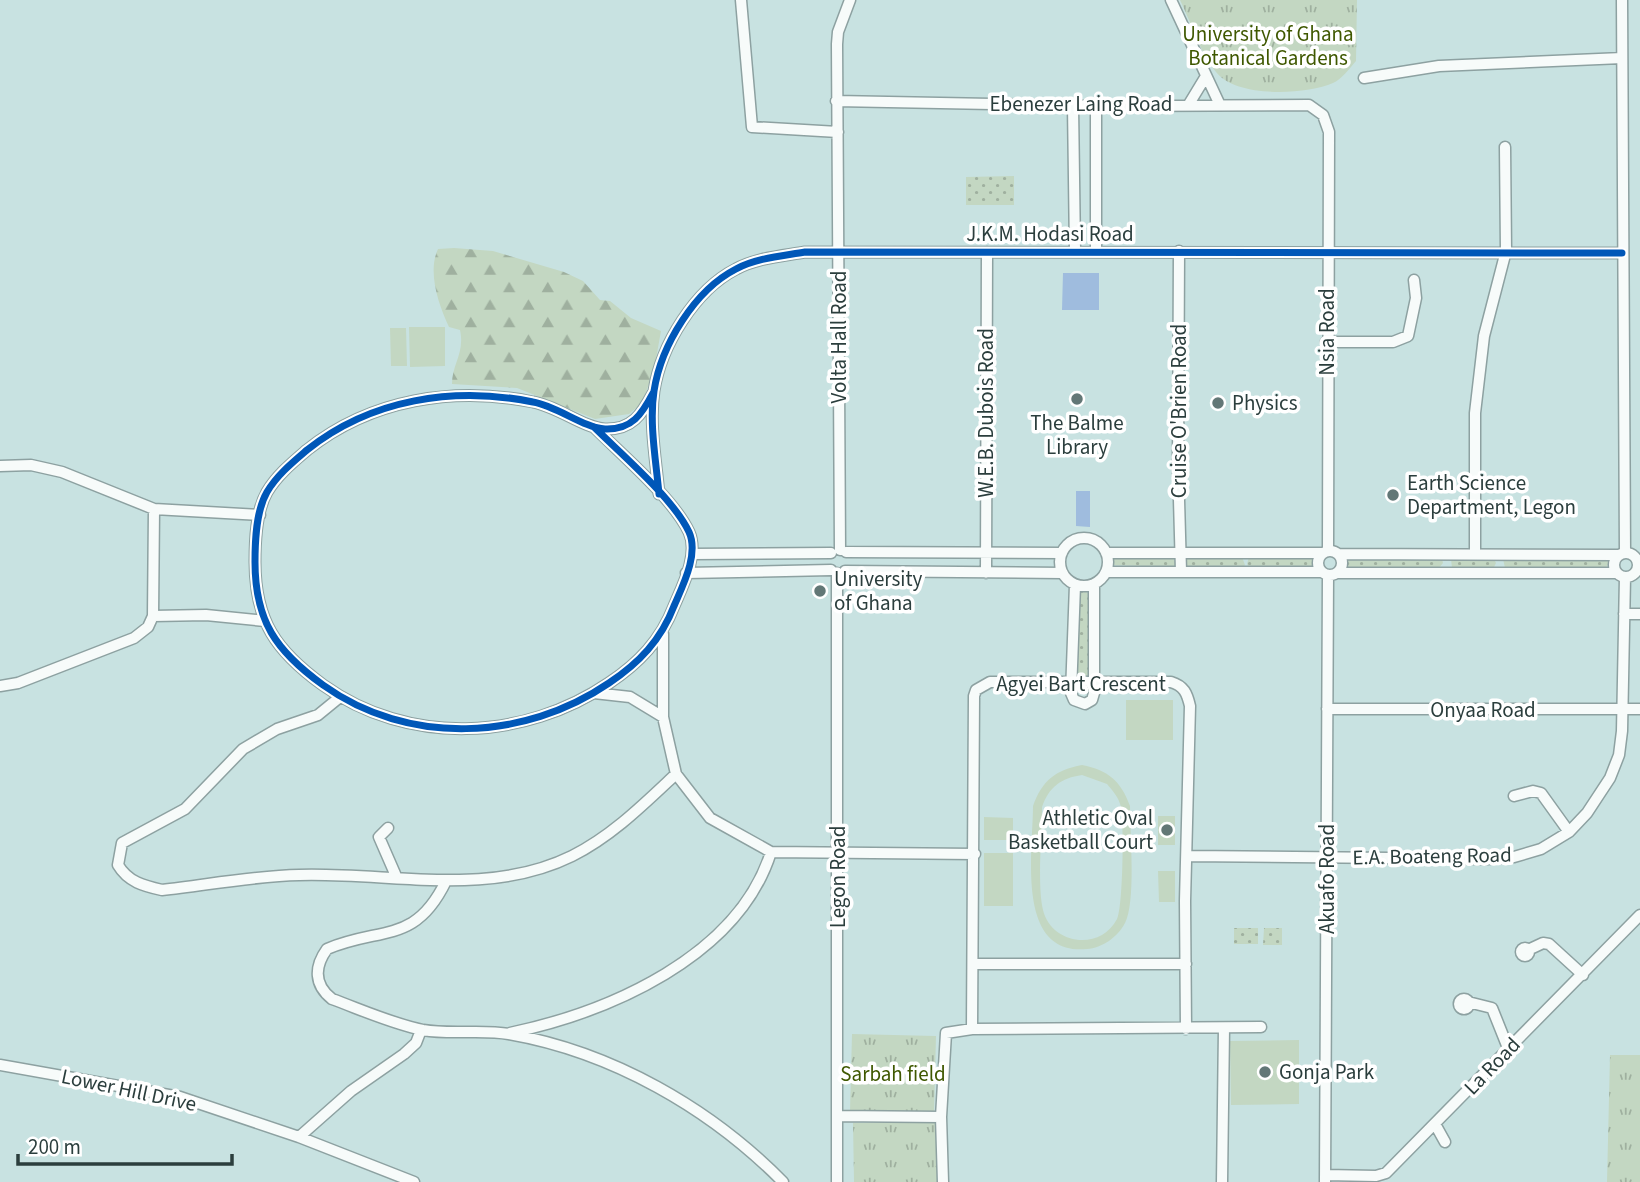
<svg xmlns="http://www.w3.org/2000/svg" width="1640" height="1182" font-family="'Source Sans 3',sans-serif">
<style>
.grass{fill:url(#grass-dots)}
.forest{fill:url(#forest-firs)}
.park{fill:url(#park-tufts)}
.garden{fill:#c3d7c2;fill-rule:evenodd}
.water{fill:#9fbcde}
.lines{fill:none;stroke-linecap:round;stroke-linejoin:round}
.minor-casing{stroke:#8da1a1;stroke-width:13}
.minor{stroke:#f7fbfa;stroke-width:10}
.cycleway-casing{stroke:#fff;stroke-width:11}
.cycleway{stroke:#0057b8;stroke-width:7}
.poi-dot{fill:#627776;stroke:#fff;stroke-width:2.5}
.labels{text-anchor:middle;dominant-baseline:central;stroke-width:7;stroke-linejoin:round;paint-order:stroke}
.park-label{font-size:21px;fill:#3f5800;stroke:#fff}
.street-label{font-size:21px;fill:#2b3e3d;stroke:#fff}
.poi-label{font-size:21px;fill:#2b3e3d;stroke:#fff;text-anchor:start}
</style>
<defs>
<pattern id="grass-dots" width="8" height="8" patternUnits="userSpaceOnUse" patternTransform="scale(1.75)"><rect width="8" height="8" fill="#c3d7c2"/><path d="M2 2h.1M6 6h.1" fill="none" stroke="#9fb09f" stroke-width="1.8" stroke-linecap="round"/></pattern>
<pattern id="forest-firs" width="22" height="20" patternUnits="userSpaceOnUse" patternTransform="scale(1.75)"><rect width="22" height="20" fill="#c3d7c2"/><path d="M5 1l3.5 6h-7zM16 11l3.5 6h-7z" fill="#9fb09f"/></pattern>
<pattern id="park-tufts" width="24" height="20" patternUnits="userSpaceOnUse" patternTransform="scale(1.75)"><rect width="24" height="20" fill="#c3d7c2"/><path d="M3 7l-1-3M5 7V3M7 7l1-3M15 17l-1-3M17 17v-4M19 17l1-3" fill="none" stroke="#9fb09f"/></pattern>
</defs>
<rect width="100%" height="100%" fill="#c8e2e1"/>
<!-- grass -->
<path class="grass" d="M1014,176V205H966V177Z
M1310,556L1315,563L1310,569L1249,568L1247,564L1249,557Z
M1173,557L1177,567L1108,565L1111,558Z
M1242,557L1245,565L1241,569L1187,570L1183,559Z
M1345,558L1442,559L1443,563L1438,569L1345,568Z
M1451,559H1494L1496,563L1493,569L1452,568Z
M1503,559H1608L1609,563L1605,569L1505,568Z
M1084,590L1090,595L1089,678H1076L1079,591Z
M1234,928H1258V944H1234Z
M1264,928H1282V945H1263Z"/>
<!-- forest -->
<path class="forest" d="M454,248L493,251L564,272L583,281L600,300L610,301L631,318L661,331L654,370L642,403L629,414L595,419L517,388L452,384C452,364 465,353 460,330L449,327C439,306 427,272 438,249Z"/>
<!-- park -->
<path class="park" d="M1180,0H1357L1356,61C1350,68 1341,80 1333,83C1305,95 1236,98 1216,72C1200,53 1191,22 1180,0Z
M852,1034L936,1036L934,1113L850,1111Z
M1610,1055H1640V1182H1607Z
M937,1121L938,1182H854L853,1123Z"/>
<!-- garden -->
<path class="garden" d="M409,327H445V366L410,367Z
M390,328H406L407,366H391Z
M1126,700H1173V740H1126Z
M1082,765C1108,770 1121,781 1130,806C1130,833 1136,902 1125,923C1118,937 1102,948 1087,949C1015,956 1033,851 1033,806C1042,781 1055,770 1082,765ZM1082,775L1107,784C1113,791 1119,798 1121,807C1124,823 1123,907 1117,919C1100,952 1051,944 1043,910C1037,884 1042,836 1042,807C1049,787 1061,778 1082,775Z
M1158,816H1175V845H1158Z
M984,817L1013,818V840H984Z
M984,853H1013V906H984Z
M1158,871H1175V902H1159Z
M1299,1040V1104L1231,1105L1230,1041Z"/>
<!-- water -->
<path class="water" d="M1063,273H1099V310H1062Z
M1076,491H1090V527L1076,526Z"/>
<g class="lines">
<defs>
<path id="minor" d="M741,0L752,127L838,132
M1171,0L1219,103
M1622,0L1625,553
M1364,78L1439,66L1622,58
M836,101L1096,106L1309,105L1323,115L1329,132L1328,551
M1189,104L1206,76
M1073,106L1075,251
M1096,106V251
M1179,251L1178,464L1181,571
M1326,342H1393L1408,336L1416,298L1414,280
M594,427C621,454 673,498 689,532C699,554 683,585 674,606C661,640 639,663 609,683C524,741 408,746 323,685C276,651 255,621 255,562C255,540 256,511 267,492C277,475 293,462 307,450C371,399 454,386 533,402C557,406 584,428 605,429C632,430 642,414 653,393
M0,466L31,465L62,472L154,509L260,515
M659,494C656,461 649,423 654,391C661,345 695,290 736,269C756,258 782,256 805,252L1622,253
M1060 562a24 24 0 1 1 48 0a24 24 0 1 1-48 0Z
M840,550L837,44L838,32L850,0
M1318 563a12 12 0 1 1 24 0a12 12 0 1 1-24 0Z
M846,552L1062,553
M1106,553H1322
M1614 565a12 12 0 1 1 24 0a12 12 0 1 1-24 0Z
M692,554L831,553
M1338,554L1619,555
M1475,554V413L1484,336L1506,251L1505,147
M845,571L1062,573
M1106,572H1322
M686,573L831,570
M986,573L987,252
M1338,573H1617
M1075,585L1071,693L1074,700L1085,704L1092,700L1094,693V584
M1624,614H1640
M153,616L154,509
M663,634V717L676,774L710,818L771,852L975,854
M0,686L18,683L134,638L148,627L153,616L206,615L265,621
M594,693L630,697L663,717
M340,697L318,715L277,729L243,749L185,809L122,843L118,865C128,882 144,886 162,890C207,885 254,876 299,875C390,872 487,898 572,856C612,836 644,804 676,774
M1327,709H1640
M1514,796L1533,791L1541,793L1569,832
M388,828L379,837L396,876
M1187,856L1487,859L1514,857L1541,849L1569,832L1587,813L1610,778L1619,755L1622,731L1625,577
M446,881C415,945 381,926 327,949C314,967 314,985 332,999C362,1010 393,1024 423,1030C452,1035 481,1029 509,1034C612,1052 710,1108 783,1182
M1521 952a4 4 0 1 1 8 0a4 4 0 1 1-8 0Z
M1528,950L1543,943L1549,944L1583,975
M974,964H1186
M1459 1004a5 5 0 1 1 10 0a5 5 0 1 1-10 0Z
M1468,1002L1492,1008L1508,1048
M972,1029L974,696L976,690L990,682H1171C1184,686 1187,693 1190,706L1185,901L1186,1029
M510,1033C609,1012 738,957 771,852
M0,1065L180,1097L299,1137L414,1182
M838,1116L941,1117
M1435,1124L1445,1142
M299,1137L351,1091L404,1054L416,1043L421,1030
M1326,1175L1376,1176L1386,1173L1640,915
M837,1182V573
M943,1182L941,1117L946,1033L972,1029L1261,1027
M1222,1182L1224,1028
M1325,1182L1328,576"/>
</defs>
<!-- minor casing -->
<use href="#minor" class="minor-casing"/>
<!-- minor -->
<use href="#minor" class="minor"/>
<defs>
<path id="cycleway" d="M594,427C621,454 673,498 689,532C699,554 683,585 674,606C661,640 639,663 609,683C524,741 408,746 323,685C276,651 255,621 255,562C255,540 256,511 267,492C277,475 293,462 307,450C371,399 454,386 533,402C557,406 584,428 605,429C632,430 642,414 653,393
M659,494C656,461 649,423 654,391C661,345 695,290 736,269C756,258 782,256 805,252L1622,253"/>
</defs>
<!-- cycleway casing -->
<use href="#cycleway" class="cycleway-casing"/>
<!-- cycleway -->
<use href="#cycleway" class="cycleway"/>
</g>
<!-- markers -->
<g class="poi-dot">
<circle cx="1077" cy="399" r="7"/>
<circle cx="1218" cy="403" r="7"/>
<circle cx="1393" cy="495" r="7"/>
<circle cx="820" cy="591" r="7"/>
<circle cx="1167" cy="830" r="7"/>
<circle cx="1265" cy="1072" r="7"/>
</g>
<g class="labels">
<!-- park labels -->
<g class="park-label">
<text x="1268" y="34">University of Ghana<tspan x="1268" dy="24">Botanical Gardens</tspan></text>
<text x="893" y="1074">Sarbah field</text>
</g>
<!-- street labels -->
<g class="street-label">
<text x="1081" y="104">Ebenezer Laing Road</text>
<text x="1050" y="234">J.K.M. Hodasi Road</text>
<text transform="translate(1327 332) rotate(-90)">Nsia Road</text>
<text transform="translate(839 337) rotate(-90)">Volta Hall Road</text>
<text transform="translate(1179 411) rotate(-90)">Cruise O'Brien Road</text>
<text transform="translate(986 413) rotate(-90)">W.E.B. Dubois Road</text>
<text x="1081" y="684">Agyei Bart Crescent</text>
<text x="1483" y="710">Onyaa Road</text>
<text transform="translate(1432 856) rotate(-1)">E.A. Boateng Road</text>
<text transform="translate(838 877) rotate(-90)">Legon Road</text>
<text transform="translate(1327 879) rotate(-90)">Akuafo Road</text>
<text transform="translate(1492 1066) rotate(-46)">La Road</text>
<text transform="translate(129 1090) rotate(12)">Lower Hill Drive</text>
</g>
<!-- poi labels -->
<g class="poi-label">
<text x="1232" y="403">Physics</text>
<text x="1077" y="423" text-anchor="middle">The Balme<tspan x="1077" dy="24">Library</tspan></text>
<text x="1407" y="483">Earth Science<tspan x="1407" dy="24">Department, Legon</tspan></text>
<text x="834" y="579">University<tspan x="834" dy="24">of Ghana</tspan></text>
<text x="1153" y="818" text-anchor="end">Athletic Oval<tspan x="1153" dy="24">Basketball Court</tspan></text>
<text x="1279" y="1072">Gonja Park</text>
</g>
</g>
<!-- scale -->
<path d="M18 1154v10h214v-10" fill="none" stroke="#2b3e3d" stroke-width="3.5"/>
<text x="28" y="1154" font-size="21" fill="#2b3e3d" stroke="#ffffff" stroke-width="5" paint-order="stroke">200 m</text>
</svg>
